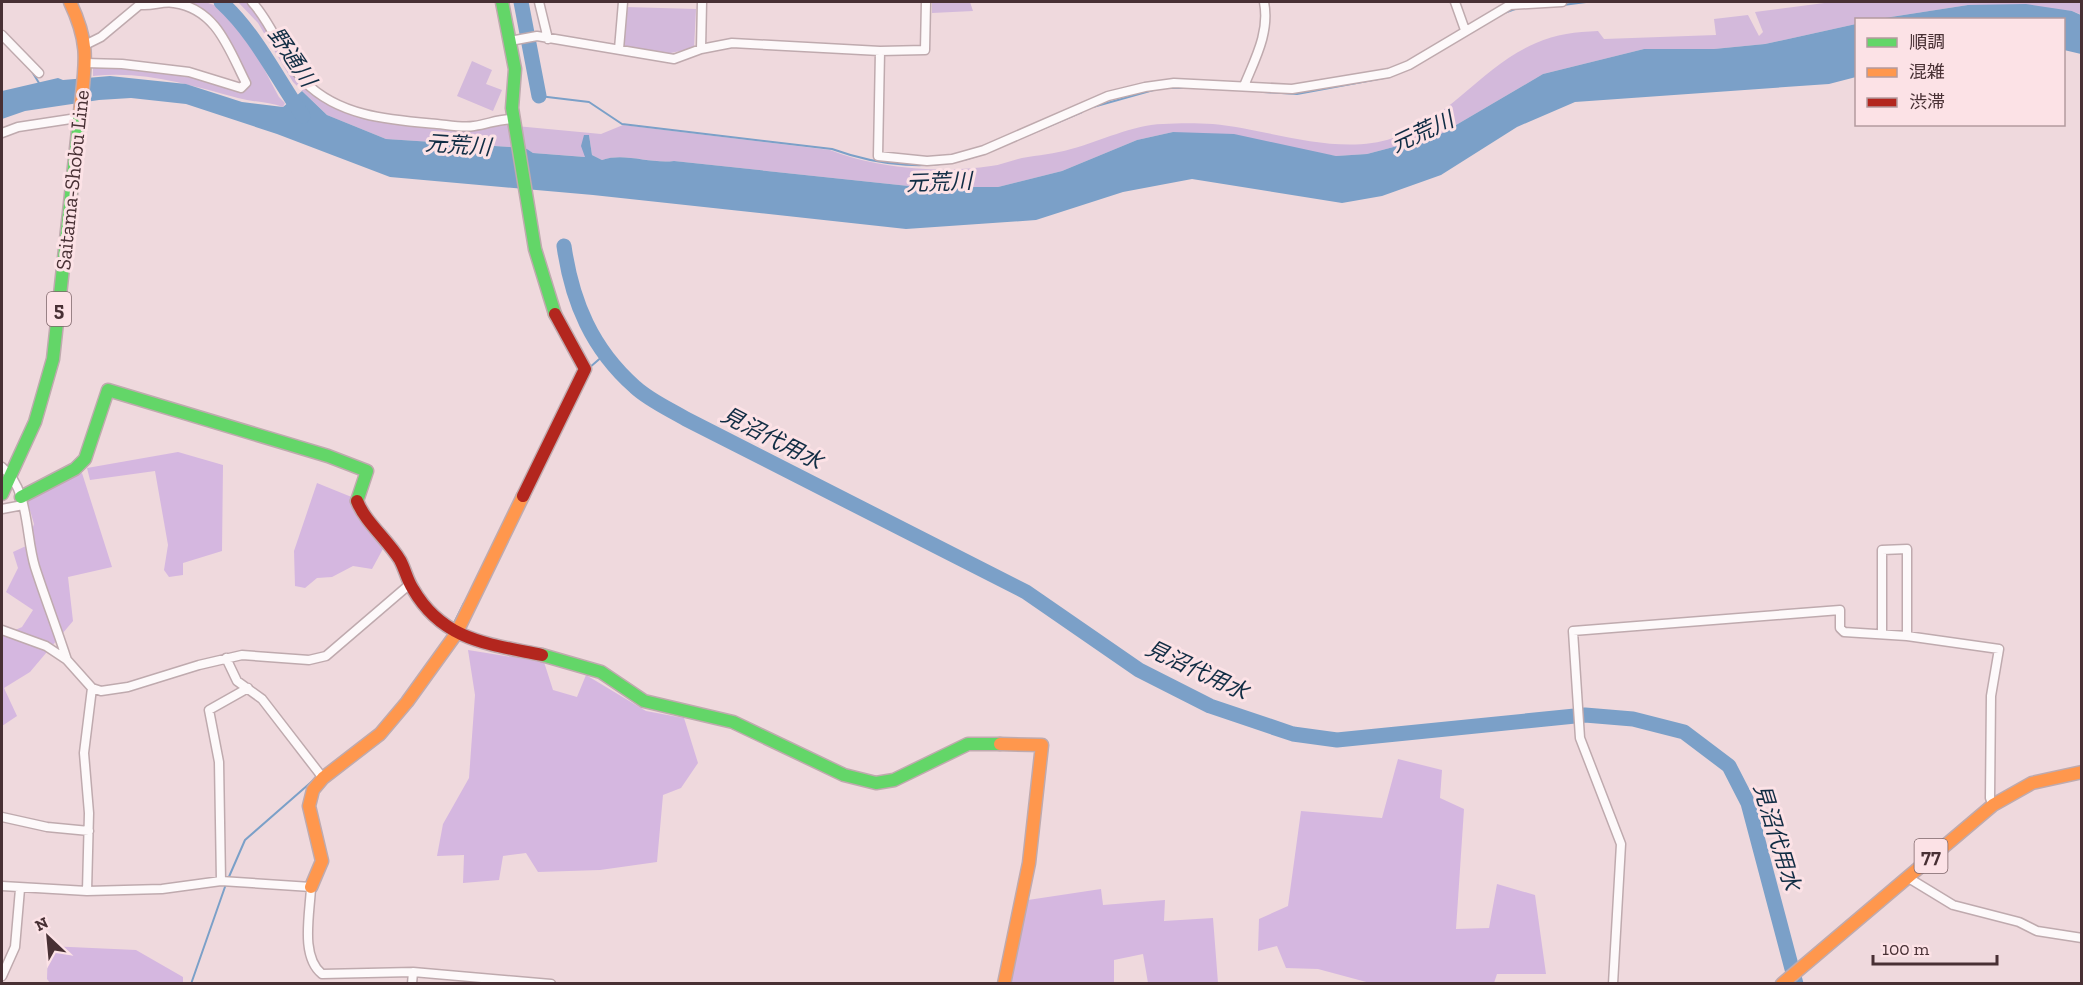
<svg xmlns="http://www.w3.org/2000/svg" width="2083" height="985" font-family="'Zilla Slab','Noto Sans JP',serif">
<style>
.green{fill:#d3b9db}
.forest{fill:#d5b7e0}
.water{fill:#7ba0c8}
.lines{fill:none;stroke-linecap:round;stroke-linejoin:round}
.stream{stroke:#7ba0c8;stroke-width:2}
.canal{stroke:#7ba0c8;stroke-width:9}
.river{stroke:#7ba0c8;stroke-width:15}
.street-casing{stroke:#bfaaae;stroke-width:11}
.fast-casing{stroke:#bfaaae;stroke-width:15}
.slow-casing{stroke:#bfaaae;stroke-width:15}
.jam-casing{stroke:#bfaaae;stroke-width:15}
.street{stroke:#fdf9fa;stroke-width:8}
.fast{stroke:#63d668;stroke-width:12}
.slow{stroke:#ff974d;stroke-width:12}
.jam{stroke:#b3261e;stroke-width:12}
.labels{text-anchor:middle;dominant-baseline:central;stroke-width:6;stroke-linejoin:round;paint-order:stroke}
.shield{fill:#fce2e6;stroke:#7e6569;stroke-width:1.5}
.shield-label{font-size:20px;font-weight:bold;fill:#483034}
.street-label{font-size:21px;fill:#483034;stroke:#fce2e6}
.water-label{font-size:22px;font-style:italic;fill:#112d44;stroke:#fce2e6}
</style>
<rect width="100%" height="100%" fill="#efd9dd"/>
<!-- green -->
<path class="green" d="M179,2C191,2 205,0 216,6C243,22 264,70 279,97L285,103L283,107C269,102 253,102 238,98C191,85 142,70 93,76V66C146,68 195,76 247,87C229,50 223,14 179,2Z
M238,2H248L265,20L302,83L383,121L486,127L506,125L601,134L623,125L830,150C875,168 942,174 991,166C1001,165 1012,160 1022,158C1038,155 1055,154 1071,149C1102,141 1131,125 1163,124C1179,123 1197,123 1213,124C1268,129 1338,157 1393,138C1450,119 1483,65 1536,43C1556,34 1576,32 1598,31L1604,39L1716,35L1714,19L1748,15L1759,36L1763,32L1755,12L1832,2H2081L2082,15L2072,11L1968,5L1878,19L1856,20V24L1765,44L1714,49H1644L1543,74L1439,135L1367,154L1336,156L1173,132L1137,140L1062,171L998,187H918L674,161C651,164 624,152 602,160L592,155L589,135L583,149L586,157L533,153L527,149L510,147L386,139L327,115L293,82L258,23Z
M932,2H970L973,11L932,13Z
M625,7L696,9L694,48L666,54L624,47Z
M472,61L492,70L486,84L502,90L493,111L457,96Z"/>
<!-- forest -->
<path class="forest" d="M178,452L223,465L222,551L183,563V575L169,577L164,570L168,545L155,471L90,480L87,468Z
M82,473L112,567L68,577L73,621L30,672L4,688L17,716L2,726V636L22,627L33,610L6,592L18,568L13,552L26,546L34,524L27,500Z
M317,483L354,498L384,547L372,569L353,566L332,577L317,578L305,588L295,586L294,551Z
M468,650L544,662L553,690L577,697L586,675L646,711L684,718L698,763L681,788L663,795L657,862L600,870L538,872L526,853L503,856L499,880L463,883L464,855L437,856L443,824L469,778L475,695Z
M1398,759L1442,770L1440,798L1464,809L1456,929L1489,928L1497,884L1535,895L1546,974H1497L1494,983H1370L1318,969L1286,968L1277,946L1258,951L1259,919L1288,906L1301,811L1382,818Z
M1101,889L1103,905L1165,900L1164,921L1213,918L1218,983H1148L1143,954L1114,960V983L1010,984L1028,900Z
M48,946L136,950L183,977V983H50L47,979Z"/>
<!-- water -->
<path class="water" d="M2026,4L2072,11L2081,15V54L2064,50V20L1878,19L1968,5Z
M1856,24V77L1829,84L1575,102L1517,127L1441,175L1382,196L1342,203L1192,179L1123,192L1036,220L906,229L593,195L390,177L277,134L186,104L131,98L99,100L25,111L2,119V91L58,78L63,80L110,76L186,84L242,102L283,107L302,91L327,115L386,139L510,147L527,149L533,153L585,157L581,146L584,135H589L592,155L602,160C624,152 650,164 674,161L918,187H998L1062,171L1137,140L1173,132L1234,134L1336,156L1367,154L1439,135L1543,74L1644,49H1714L1765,44Z"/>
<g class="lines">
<!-- stream -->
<path class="stream" d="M1563,5L1586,2
M1504,13L1518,8
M31,70L39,83
M1394,75L1411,68
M1168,88H1190
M1264,92L1297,94L1389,77
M539,96L589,102L622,124L832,149C879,166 933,172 980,155
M1093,107L1157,89
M991,151L1082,112
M589,368L604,355
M453,625L464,603
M228,879L245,840L317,777
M191,984L226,884"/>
<!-- canal -->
<path class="canal" d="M564,246C572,302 592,349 635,387C649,400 669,409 686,419L1026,592"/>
<!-- river -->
<path class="river" d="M221,2C256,34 276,77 303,116
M521,2L539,96
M564,246C572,302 592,349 635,387C649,400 669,409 686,419L1026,592L1139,670L1210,706L1293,734L1337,740L1585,715L1633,719L1684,732L1729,766L1748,803L1796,984"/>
<defs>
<path id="street" d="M252,2C274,26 282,58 305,82C340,117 391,120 437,124C448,125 463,128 474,126C489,124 497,119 514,119
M539,2L548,39
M1455,2L1465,30
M2,35L39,73
M510,41L537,36L674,59L701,49L732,43L880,51L925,50L926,2
M85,45L101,37L143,2
M619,49L623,2
M701,49L702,2
M880,51L878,156L927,161L952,159L984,150L1108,96L1145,87L1174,83L1292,89L1389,73L1409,65L1510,5L1562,2
M85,63L122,64L189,72L241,88L246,83C229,50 217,9 174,3C163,1 153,6 142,5
M1244,86C1255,59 1270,32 1264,2
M2,133L18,127L77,118
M2,467C30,490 25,535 35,567C45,598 57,629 67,660
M2,509L23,505
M2,630L46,646L67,660L92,688L101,691L128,687L199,665L242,655L309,660L326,656L410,584
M1882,633V550L1907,549V636
M226,658L237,681L262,699L323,778
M2,817L47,827L89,831
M1907,877L1953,905L2019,922L2037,931L2082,938
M221,881L219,762L209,710L248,688
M2,886L87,891L162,889L221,881L311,887C310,914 300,956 322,974L413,972L551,984
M87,891L89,813L84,753L92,688
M2,976L15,947L20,889
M412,984L413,972
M1613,984L1621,844L1580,738L1573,631L1840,610V628L1844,632L1907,636L1999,649L1991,696L1990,798L1993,805"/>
<path id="fast" d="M502,2L515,69L512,108L535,249L555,314
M2,494L35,422L53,359L80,112
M21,497L75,469L85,459L108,390L328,456L367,471L357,501
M542,655L601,672L644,701L733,722L844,775L876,783L894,780L968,744H1000"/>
<path id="slow" d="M70,2C91,46 85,65 80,112
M1000,744L1042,745L1029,863L1004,984
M311,887L322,861L309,806L313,790L323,778L380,734L407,702L456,634L523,496
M1782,984L1993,805L2032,783L2082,772"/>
<path id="jam" d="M523,496L585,369L555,314
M357,501C365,522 388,540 400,560C405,569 407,580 413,589C443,641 489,644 542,655"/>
</defs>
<!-- street casing -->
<use href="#street" class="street-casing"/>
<!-- fast casing -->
<use href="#fast" class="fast-casing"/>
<!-- slow casing -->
<use href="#slow" class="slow-casing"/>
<!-- jam casing -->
<use href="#jam" class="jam-casing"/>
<!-- street -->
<use href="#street" class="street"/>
<!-- fast -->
<use href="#fast" class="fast"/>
<!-- slow -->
<use href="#slow" class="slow"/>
<!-- jam -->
<use href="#jam" class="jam"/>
</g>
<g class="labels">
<!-- shield labels -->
<g class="shield">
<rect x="47" y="292" width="24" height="34" rx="4.5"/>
<rect x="1914.5" y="839" width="33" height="34" rx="4.5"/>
</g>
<g class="shield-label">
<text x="59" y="309">5</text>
<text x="1931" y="856">77</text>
</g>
<!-- street labels -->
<g class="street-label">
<text transform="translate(72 180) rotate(-84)">Saitama-Shobu Line</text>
</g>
<!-- water labels -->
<g class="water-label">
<text transform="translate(292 57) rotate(56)">野通川</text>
<text transform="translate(1422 132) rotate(-25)">元荒川</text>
<text transform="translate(458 145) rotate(4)">元荒川</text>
<text transform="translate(939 182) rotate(-2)">元荒川</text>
<text transform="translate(772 438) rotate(27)">見沼代用水</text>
<text transform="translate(1197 670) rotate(25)">見沼代用水</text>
<text transform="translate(1777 837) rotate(73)">見沼代用水</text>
</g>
</g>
<!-- border -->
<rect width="2083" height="985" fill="none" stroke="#483034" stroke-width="6"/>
<!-- legend -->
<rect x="1855" y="18" width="210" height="108" fill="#fce2e6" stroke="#b49b9f" stroke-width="1.5"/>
<rect x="1867" y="38" width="30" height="9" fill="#63d668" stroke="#b49b9f" stroke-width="1.5"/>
<text x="1909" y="48" font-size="18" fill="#483034">順調</text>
<rect x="1867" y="68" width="30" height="9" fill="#ff974d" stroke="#b49b9f" stroke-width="1.5"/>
<text x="1909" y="78" font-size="18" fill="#483034">混雑</text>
<rect x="1867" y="98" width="30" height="9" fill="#b3261e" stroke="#b49b9f" stroke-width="1.5"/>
<text x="1909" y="108" font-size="18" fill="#483034">渋滞</text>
<!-- north arrow -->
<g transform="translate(48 937) rotate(334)" stroke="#fce2e6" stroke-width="4.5" paint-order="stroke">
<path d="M0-4.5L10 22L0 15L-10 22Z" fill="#483034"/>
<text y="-9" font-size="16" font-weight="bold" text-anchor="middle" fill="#483034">N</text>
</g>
<!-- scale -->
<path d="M1873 955v9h124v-9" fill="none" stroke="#483034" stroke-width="3"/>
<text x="1882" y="955" font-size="18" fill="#483034" stroke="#fce2e6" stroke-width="4.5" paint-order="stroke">100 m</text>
</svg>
